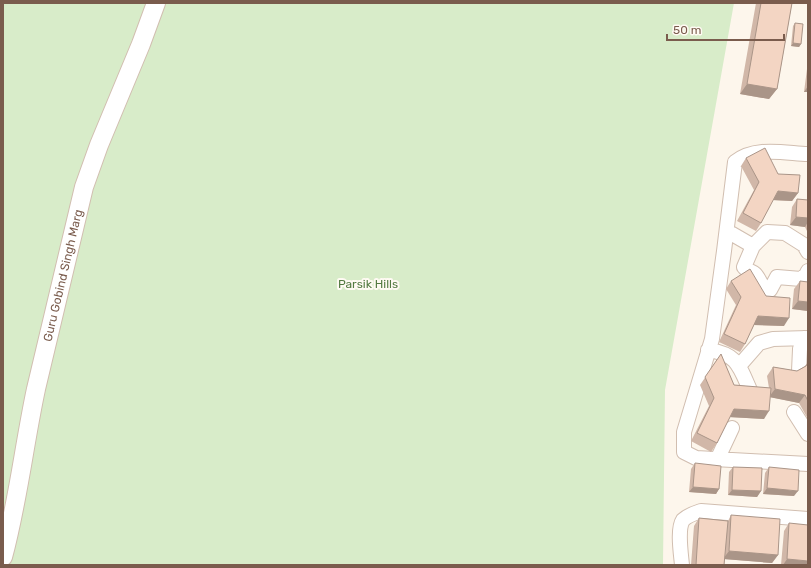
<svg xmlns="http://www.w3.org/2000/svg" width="811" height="568" font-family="Rubik,sans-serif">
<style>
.green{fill:#d8ecc9}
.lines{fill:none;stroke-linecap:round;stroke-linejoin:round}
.minor-casing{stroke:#d1beb0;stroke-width:16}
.tertiary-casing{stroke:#d1beb0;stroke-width:20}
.minor{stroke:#fff;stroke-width:14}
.tertiary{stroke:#fff;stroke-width:18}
.wall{fill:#d1b7a8}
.shaded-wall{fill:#aa9588}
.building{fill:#f3d5c3;stroke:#aa9588}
.labels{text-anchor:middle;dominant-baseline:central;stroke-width:4;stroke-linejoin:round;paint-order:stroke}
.street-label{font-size:12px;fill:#7a5c4d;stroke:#fffaf3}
.park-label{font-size:12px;fill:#537a41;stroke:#fffaf3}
</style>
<rect width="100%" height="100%" fill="#fdf6ec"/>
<!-- green -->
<path class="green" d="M3,3H734L665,390L663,565H3Z"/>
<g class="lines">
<defs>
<path id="minor" d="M808,154C784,153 755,146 735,162L724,251L712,339L684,432V452L696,458L808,464
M727,231L753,246
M808,252L804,245L785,233L767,232L753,246L744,267C747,271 752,271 755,274C760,279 761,287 767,291L770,290L777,277L801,279L806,275L808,271
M708,350C737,354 739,365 750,390
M739,366L759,343L773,339L808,338
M799,371L800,349L804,338
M794,412L808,434
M717,460L732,428
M682,565C681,554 677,529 683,520C688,515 695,513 701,511L808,519"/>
<g id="tertiary">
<path id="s1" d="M3,557C18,502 24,445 36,389L84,187L99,145L141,44L156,3"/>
</g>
</defs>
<!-- minor casing -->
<use href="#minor" class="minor-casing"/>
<!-- tertiary casing -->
<use href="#tertiary" class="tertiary-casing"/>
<!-- minor -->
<use href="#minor" class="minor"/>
<!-- tertiary -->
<use href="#tertiary" class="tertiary"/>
</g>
<!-- wall -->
<path class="wall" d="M756,3H792L777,89L769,99L740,94Z
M795,23L801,44L799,47L791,46L793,26Z
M808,67V92H804L807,69Z
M746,158L778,174L798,193L792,201L773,200L761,223L756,231L737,221L754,190L741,166Z
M797,199L808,200V233L805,227L790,225L792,207Z
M731,281L784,326L754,325L745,344L740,352L719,342L736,305L726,289Z
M800,281L808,311L792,309L794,289Z
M721,354L734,385L769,388L767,376L773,367L797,371L805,366L808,362V419L799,403L770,397L764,419L730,417L717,443L711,452L691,441L709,406L700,385Z
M695,463L719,489L716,494L689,492L691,469Z
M733,467L761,491L757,497L728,495L729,472Z
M769,467L794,496L763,494L765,473Z
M731,515L778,555L772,563L725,559L724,565H691L694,526L699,518L728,521Z
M789,523L808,565H781L784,531Z"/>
<!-- shaded-wall -->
<path class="shaded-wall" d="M793,43L801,44L799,47L791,46Z
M747,84L777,89L769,99L740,94Z
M808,86V92H804Z
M778,191L798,193L792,201L772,200Z
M796,217L808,218V222L805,227L790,225Z
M798,301L808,302V311L792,309Z
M758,316L789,318L784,326L753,325Z
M775,389L805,395L799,403L769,397Z
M734,409L769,411L764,419L728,417Z
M693,487L719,489L716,494L689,492Z
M767,488L798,491L794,496L763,494Z
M732,490L761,491L757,497L728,495Z
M729,551L778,555L772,563L723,559Z
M787,559L808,561V565H783Z"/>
<!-- building -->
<path class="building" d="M761,3H792L777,89L747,84Z
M795,23L803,24L801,44L793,43Z
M765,148L778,174L800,175L798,193L778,191L761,223L743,213L759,182L746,158Z
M797,199L808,200V218L796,217Z
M750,269L766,296L790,298L789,318L758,316L745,344L724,334L741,297L731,281Z
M800,281L808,282V302L798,301Z
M721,354L734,385L771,388L769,411L734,409L717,443L697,433L714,398L705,377Z
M808,363V401L805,395L775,389L773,367L797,371L806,366Z
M695,463L721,466L719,489L693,487Z
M733,467L762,468L761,491L732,490Z
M769,467L799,470L798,491L767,488Z
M731,515L780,519L778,555L729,551Z
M699,518L728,521L724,565H696Z
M789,523L808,525V561L787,559Z"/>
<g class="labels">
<!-- street labels -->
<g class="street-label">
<text stroke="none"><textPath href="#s1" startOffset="288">Guru Gobind Singh Marg</textPath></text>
</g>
<!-- park labels -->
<g class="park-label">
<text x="368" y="284">Parsik Hills</text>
</g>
</g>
<!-- border -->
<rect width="811" height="568" fill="none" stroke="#7a5c4d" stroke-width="8"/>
<!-- scale -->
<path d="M667 34v6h117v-6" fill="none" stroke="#7a5c4d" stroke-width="2"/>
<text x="673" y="34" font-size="12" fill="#7a5c4d" stroke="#fffaf3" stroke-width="3" paint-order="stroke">50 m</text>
</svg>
